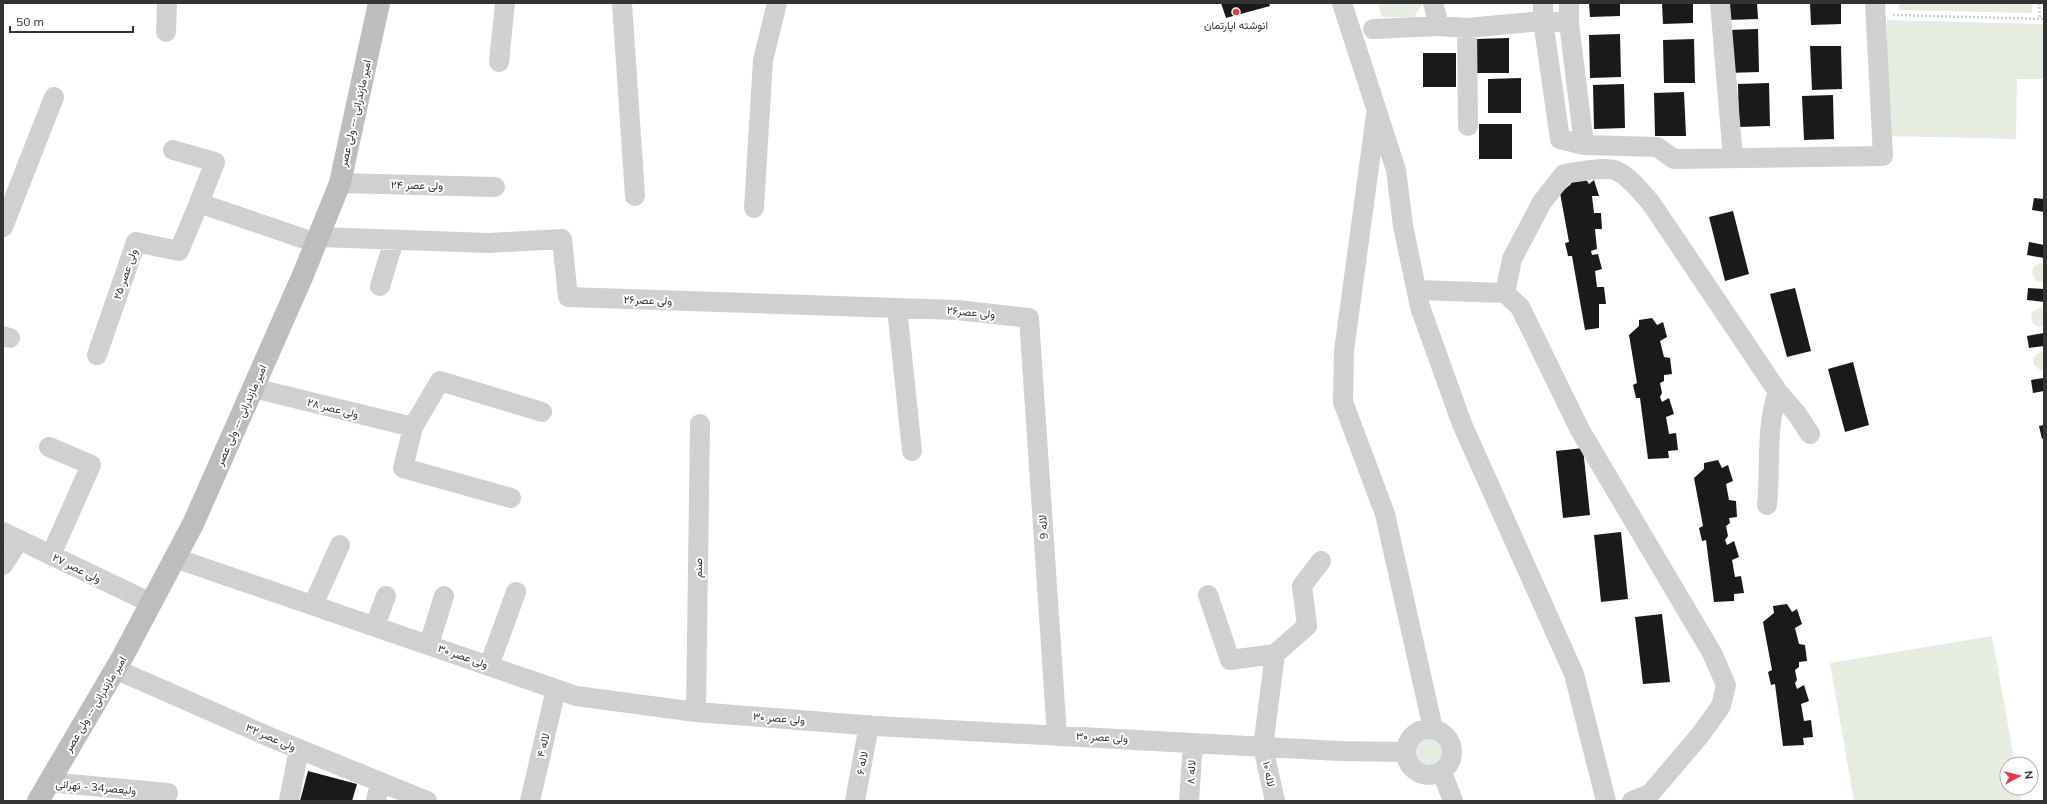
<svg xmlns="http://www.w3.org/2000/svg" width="2047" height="804" font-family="Mulish,Vazirmatn,sans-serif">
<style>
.green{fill:#e6ecdf}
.building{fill:#1a1a1a}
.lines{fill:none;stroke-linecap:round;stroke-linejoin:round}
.path{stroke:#cdcdcd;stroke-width:2.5;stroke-dasharray:2 2;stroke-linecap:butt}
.minor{stroke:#d0d0d0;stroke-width:20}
.secondary{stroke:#bdbdbd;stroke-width:22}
.poi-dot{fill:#e63946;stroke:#fff;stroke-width:1.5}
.labels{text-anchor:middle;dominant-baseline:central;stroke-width:4;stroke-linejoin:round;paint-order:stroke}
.poi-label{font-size:11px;fill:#333;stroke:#fff}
.street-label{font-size:11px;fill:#333;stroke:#fff}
</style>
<rect width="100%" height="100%" fill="#fff"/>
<!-- green -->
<path class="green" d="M1378,3H1423L1414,17H1382Z
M1899,3H2032V13L1899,10Z
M1887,20L2044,24V79H2017L2016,139L1885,136Z
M2040,263L2044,264V281H2036L2032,272L2034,266Z
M2039,308L2044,309V326L2038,327L2033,323L2031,317L2033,311Z
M2044,352V371L2040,370L2033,364V358L2038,353Z
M1992,636L2015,764H2007V788H2019L2021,801H1854L1830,663Z
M1413 752a15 15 0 1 1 30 0a15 15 0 1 1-30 0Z"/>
<!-- building -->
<path class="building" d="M1221,3H1269L1270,6L1226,18Z
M1589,3H1620V16L1590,17Z
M1662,3H1693V23L1663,24Z
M1726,3H1757L1758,19L1727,20Z
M1810,3H1841V24L1811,25Z
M1758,29L1759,72L1728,73L1727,30Z
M1620,34L1621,77L1590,78L1589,35Z
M1509,38V73H1477L1476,39Z
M1694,39L1695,83H1664L1663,40Z
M1810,46H1841L1842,89L1812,90Z
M1423,53H1456V87H1423Z
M1521,78V113H1488V79Z
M1769,83L1770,126L1739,127L1738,84Z
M1624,84L1625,128L1594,129L1593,85Z
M1684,92L1686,136H1655L1654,93Z
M1833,95L1834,139L1804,140L1802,96Z
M1479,124H1512V159H1479Z
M1584,176L1589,184L1594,180L1599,196H1592L1594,213H1601L1602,229H1595L1597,249L1591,251L1592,255L1598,254L1602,269L1595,271L1597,287H1604L1606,304H1599V328L1585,330L1572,256H1568L1565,243L1569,242L1560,193L1571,184L1570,178Z
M2034,198L2044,199V212L2032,210Z
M1733,211L1749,274L1725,281L1709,217Z
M2029,242L2044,245V258L2027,255Z
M1795,288L1811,351L1787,357L1770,294Z
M2028,288L2044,289V302L2027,300Z
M1652,318L1657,325L1663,322L1667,337L1660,341L1664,357L1670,358L1672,374L1664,375V381L1660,383L1662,393L1660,397L1662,402L1669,398L1674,414L1666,417L1669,434L1676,433L1678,450L1668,451L1669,458L1648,459L1640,398H1636L1633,385L1637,383L1629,335L1639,326V320Z
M2044,333V346L2029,348L2027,336Z
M1853,362L1869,425L1845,432L1828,369Z
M2044,378V391L2033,393L2031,380Z
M2044,425V438L2042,439L2039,426Z
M1583,448L1590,515L1563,518L1556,451Z
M1718,460L1722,468L1728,465L1733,481L1726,484L1729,500L1736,501L1737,517L1729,518L1730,523L1726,526L1728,536L1725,540L1727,545L1734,541L1739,557L1732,560L1735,577L1741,576L1744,593L1734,594V601L1714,602L1706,540L1702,541L1699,528L1703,526L1694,478L1704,469V463Z
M1621,532L1628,599L1601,602L1594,535Z
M1787,604L1792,612L1797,609L1802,624L1795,628L1799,644L1805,645L1807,661L1799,662V667L1795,670L1797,680L1795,683L1797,689L1804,685L1809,701L1801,704L1804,721L1811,720L1813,737L1803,738L1804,745L1783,746L1775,684L1771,685L1768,672L1772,670L1763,622L1774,613L1773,606Z
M1662,614L1670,682L1643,684L1635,617Z
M308,771L357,784L352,801H300Z"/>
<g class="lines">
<!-- path -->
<path class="path" d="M2039,3L2040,19
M1893,15L2044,19"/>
<!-- minor -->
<path class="minor" d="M622,3L635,196
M1342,3L1396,170L1403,226L1420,307L1462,424L1574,674L1606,801
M1433,3L1439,26
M1543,3V21L1560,139L1584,145L1657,147L1674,159L1883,156L1875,3
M1569,3V23L1584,145
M1720,3L1733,158
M1467,28L1468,126
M1373,29L1439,26L1467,28L1543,21L1569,23
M166,32L167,3
M499,62L505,3
M1376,115L1344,351L1343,402L1385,514L1433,729
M173,150L215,162L199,203
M340,183L495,187
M754,208L763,60L777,3
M3,227L54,97
M319,237L489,243L562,239L568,297L957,310L1029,318L1057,735
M380,286L394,240
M1417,290L1505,293L1520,307L1580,430L1712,653L1726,685L1721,706L1701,734L1650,794L1632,801
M1505,293L1512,259L1542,202L1564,174C1576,172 1607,166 1617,171C1630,177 1641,192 1651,203L1778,392L1797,414L1810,434
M897,308L912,451
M3,336L10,338
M97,355L136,242L179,251L199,203L316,243
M253,388L413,427
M49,447L91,465L51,555
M511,498L403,468L413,427L440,381L542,412
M1767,505C1771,467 1765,429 1778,392
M3,532L151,603
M175,558L576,696L696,712L876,726L1339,751L1406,752
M3,565L19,540
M1208,595L1230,660L1275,654
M313,605L340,545
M375,626L386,596
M429,644L444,596
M489,666L516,592
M115,669L272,738L427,801
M696,712L700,424
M1406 752a23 23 0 1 1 46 0a23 23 0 1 1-46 0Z
M1442,772L1453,801
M48,782L168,793
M289,801L299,749
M376,801L380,782
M530,801L556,689
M855,801L869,725
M1189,801L1193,743
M1275,801L1263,747L1275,654L1307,626L1302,586L1321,561"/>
<!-- secondary -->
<path class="secondary" d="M38,801L123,656L193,524L303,275L340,183L379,3"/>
</g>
<!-- markers -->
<circle class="poi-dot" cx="1236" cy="12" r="4"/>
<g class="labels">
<!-- poi labels -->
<g class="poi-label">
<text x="1236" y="25">انوشته اپارتمان</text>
</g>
<!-- street labels -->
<g class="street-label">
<text transform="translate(355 113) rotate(-77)">امیر مازندرانی -- ولی عصر</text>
<text transform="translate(417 185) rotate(1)">ولی عصر ۲۴</text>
<text transform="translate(125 274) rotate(-71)">ولی عصر ۲۵</text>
<text transform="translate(648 300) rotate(2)">ولی عصر۲۶</text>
<text transform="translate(971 312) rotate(5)">ولی عصر۲۶</text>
<text transform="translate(333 408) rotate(14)">ولی عصر ۲۸</text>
<text transform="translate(241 415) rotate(-66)">امیر مازندرانی -- ولی عصر</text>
<text transform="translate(1043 527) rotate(-94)">لاله 9</text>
<text transform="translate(77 568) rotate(26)">ولی عصر ۲۷</text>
<text transform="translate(698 568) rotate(-89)">صنم</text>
<text transform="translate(463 656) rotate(19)">ولی عصر ۳۰</text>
<text transform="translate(95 704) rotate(-59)">امیر مازندرانی -- ولی عصر</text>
<text transform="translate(779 718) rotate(4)">ولی عصر ۳۰</text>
<text transform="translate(271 737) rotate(23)">ولی عصر ۳۲</text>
<text transform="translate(1102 737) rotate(3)">ولی عصر ۳۰</text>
<text transform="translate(543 745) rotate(-77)">لاله ۴</text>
<text transform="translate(862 763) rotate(-80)">لاله ۶</text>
<text transform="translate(1191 772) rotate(-87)">لاله ۸</text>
<text transform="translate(1269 774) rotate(78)">لاله ۱۰</text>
<text transform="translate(96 787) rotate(5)">ولیعصر34 - تهرانی</text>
</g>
</g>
<!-- border -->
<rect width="2047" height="804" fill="none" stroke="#333333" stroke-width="8"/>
<!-- north arrow -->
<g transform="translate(2019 776) rotate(83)"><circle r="19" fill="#ffffff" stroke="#adadad"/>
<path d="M0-3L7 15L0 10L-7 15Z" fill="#e63946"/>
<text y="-6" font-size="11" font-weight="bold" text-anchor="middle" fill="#333333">N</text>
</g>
<!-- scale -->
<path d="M10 26v6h123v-6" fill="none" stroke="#333333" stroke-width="2"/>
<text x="16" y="26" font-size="12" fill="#333333" stroke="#ffffff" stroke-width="3" paint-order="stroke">50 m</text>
</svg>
